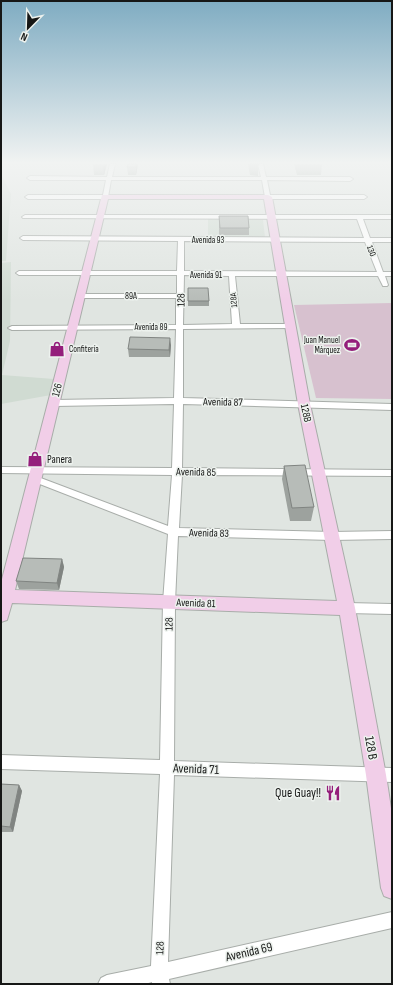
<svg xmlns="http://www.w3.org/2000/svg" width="393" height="985" font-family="'Sofia Sans Condensed',sans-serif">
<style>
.built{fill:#d0dbd2}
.green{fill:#d7c1cf}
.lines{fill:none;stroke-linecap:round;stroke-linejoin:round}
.street-casing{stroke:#a8ada9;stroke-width:2}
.secondary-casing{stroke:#a8ada9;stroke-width:2}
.street{fill:#fff;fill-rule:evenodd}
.secondary{fill:#f1cee8;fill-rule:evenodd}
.wall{fill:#9da29e}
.shaded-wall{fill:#808481}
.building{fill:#b7bcb8;stroke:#808481}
.labels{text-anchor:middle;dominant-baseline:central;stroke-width:3;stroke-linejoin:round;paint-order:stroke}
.far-street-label{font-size:9px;fill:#161716;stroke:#edf2ee}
.far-poi-label{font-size:9px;fill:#161716;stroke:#edf2ee;text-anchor:end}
.street-label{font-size:11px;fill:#161716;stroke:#edf2ee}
.poi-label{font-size:11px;fill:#161716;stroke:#edf2ee;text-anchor:start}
.near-street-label{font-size:13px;fill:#161716;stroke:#edf2ee}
.near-poi-label{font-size:13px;fill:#161716;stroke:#edf2ee;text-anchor:end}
</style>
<rect width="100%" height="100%" fill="#e0e5e1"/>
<!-- built -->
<path class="built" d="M1,174L11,194L6,261H1Z
M208,219L263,220L265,237H208Z
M11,262L10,341L2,375L54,379L51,395L1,404V263Z"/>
<!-- green -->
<path class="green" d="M392,303V399L316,398L294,305Z"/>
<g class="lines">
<defs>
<path id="street" d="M110,164H115L112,177H261L258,164H263L266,177H350L353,179L350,181L267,180L270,195H364L367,197L364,199H268L265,197L262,180H111L108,197L105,199H28L25,197L28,195H103L106,180H30L27,178L30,176L107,177Z
M25,215H392V219H363L370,238H392V242H372L383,272H392V276H385L388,285L387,286H383L378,276H235L240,324H294V328L183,329V398L392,404V410L183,404L182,468L392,470V476L182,475L179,528L332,532L392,531V539L332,540L178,536L175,602L174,761L392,768V782L174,775L168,962L392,912V928L169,979L170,984H152V982L145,984H98L101,978L107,975L151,966L160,774L1,769V755L160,760L163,602L168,534L32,481L30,479L32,477H38L168,526L172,475L1,473V467L172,468L174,404L54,406L50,403L54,400L174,398L176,329L12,330L8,328L12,326L176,325V298H81L77,296L81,294H177V275H19L16,273L19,271H177L178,241L23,240L20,238L23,236L364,238L357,219L23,218L22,217ZM184,241L365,242L377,272L184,271ZM184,275L229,276L232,324L183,325Z
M347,603L392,604V614L347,613L343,611L341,608L343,605Z"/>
<path id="secondary" d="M102,195H268L272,197L310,404L355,608L386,775L392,815V899L384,896L381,888L366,775L340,615L12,603L7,620L1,622V583ZM108,199H264L298,404L337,601L15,590Z"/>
</defs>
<!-- street casing -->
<use href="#street" class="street-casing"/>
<!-- secondary casing -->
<use href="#secondary" class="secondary-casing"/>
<!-- street -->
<use href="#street" class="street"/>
<!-- secondary -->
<use href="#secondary" class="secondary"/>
</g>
<!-- wall -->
<path class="wall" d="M93,164H107L104,175H94Z
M138,164L136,175H128L127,167Z
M248,164H258V176L250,175Z
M294,164H322L321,175H297Z
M219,216L249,228V235H219Z
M188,288L209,301V306H188Z
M171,345L170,357H129L128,349Z
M284,466L314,507L311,521H290L282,479Z
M62,559L64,567L59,590L19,589L16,581Z
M1,784L19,785L22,791L13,832H1Z"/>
<!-- shaded-wall -->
<path class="shaded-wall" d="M103,164H107L104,175Z
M136,164H138L136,175Z
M170,338L171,345L170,357L169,350Z
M62,559L64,567L59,590L57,583Z
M19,785L22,791L13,832L10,827Z"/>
<!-- building -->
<path class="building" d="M128,164H136V167H127Z
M250,164H258L259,165Z
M219,216H248L249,228H220Z
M188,288H208L209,301H188Z
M130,337L170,338L169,350L128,349Z
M305,465L314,507L292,508L284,466Z
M23,558L62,559L57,583L16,581Z
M1,784L19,785L10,827L1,826Z"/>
<!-- sky -->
<linearGradient id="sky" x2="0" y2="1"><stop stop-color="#7facc2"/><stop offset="0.54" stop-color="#f1f3f2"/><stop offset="1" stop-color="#f1f3f2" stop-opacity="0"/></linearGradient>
<rect width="393" height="301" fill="url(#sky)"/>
<!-- icons -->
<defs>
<symbol id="stadium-bare" viewBox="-9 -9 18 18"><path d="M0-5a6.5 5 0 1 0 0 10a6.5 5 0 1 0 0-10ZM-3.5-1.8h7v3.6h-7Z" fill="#941e7b" stroke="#edf2ee" stroke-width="2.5" paint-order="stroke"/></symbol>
<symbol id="shop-bare" viewBox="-9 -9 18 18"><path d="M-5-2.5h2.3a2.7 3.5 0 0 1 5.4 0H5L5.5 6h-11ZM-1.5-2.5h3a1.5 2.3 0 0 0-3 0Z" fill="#941e7b" stroke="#edf2ee" stroke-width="2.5" paint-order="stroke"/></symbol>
<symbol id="restaurant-bare" viewBox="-9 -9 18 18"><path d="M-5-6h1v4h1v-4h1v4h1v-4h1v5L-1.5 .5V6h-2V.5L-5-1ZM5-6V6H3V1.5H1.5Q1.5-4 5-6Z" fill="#941e7b" stroke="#edf2ee" stroke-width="2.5" paint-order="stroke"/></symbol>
</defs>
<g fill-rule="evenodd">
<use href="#stadium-bare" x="341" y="334" width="22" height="22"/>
<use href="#shop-bare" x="46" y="338" width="22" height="22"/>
<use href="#shop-bare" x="24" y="448" width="22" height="22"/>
<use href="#restaurant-bare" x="322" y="782" width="22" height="22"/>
</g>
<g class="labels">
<!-- far-street labels -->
<g class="far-street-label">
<text x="208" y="240">Avenida 93</text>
<text transform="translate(371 251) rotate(69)">130</text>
<text x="206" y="275">Avenida 91</text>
<text x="131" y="296">89A</text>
<text transform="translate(234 300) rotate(-95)">128A</text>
<text x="151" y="327">Avenida 89</text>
</g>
<!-- far-poi labels -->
<g class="far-poi-label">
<text x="340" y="340">Juan Manuel<tspan x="340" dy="10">Márquez</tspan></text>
<text x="69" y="349" text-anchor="start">Confitería</text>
</g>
<!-- street labels -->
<g class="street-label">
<text transform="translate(181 300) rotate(-89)">128</text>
<text transform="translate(57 390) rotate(-76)">126</text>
<text transform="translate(223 402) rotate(1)">Avenida 87</text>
<text transform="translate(306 413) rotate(78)">128B</text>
<text transform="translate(196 472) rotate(1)">Avenida 85</text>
<text transform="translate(209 533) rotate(1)">Avenida 83</text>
<text transform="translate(196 603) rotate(2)">Avenida 81</text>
<text transform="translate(169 624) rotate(-89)">128</text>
<text transform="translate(160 948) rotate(-88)">128</text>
</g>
<!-- poi labels -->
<g class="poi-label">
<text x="47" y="459">Panera</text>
</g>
<!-- near-street labels -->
<g class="near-street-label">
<text transform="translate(371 748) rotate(80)">128 B</text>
<text transform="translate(196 769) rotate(2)">Avenida 71</text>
<text transform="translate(249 952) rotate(-13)">Avenida 69</text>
</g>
<!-- near-poi labels -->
<g class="near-poi-label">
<text x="321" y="793">Que Guay!!</text>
</g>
</g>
<!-- border -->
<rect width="393" height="985" fill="none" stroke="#161716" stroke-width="4"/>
<!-- north arrow -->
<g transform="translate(28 28) rotate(203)" stroke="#edf2ee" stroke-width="3" paint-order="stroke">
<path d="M0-3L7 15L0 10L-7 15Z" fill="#161716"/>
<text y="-6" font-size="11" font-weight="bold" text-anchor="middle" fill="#161716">N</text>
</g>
</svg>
